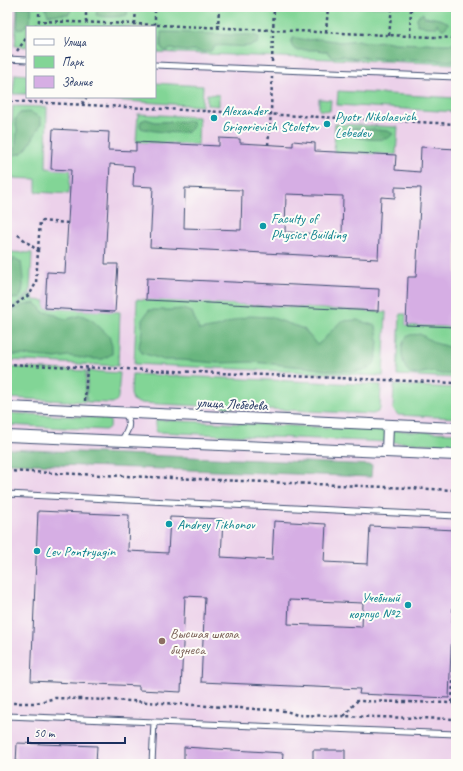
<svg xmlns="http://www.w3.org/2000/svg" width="463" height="771" font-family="Caveat,sans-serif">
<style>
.built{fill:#ecd1ea;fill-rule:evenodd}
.green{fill:#82d596;stroke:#4e827a}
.forest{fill:#69b67f;stroke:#42726e}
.building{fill:#d6aee4;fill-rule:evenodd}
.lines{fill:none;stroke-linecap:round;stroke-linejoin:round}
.service-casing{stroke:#3b4b6f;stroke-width:7}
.minor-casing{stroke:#3b4b6f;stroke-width:12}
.path{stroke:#3b4b6f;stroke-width:2.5;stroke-dasharray:3 3;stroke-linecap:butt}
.service{stroke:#fff;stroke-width:5}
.minor{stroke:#fff;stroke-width:10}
.culture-dot{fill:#0f9aa8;stroke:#fdfcf7;stroke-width:1.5}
.education-dot{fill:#8d6e63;stroke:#fdfcf7;stroke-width:1.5}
.labels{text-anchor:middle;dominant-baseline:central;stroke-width:4;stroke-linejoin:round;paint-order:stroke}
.culture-label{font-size:14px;fill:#0d838f;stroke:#fdfcf7;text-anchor:start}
.street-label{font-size:14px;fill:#1b2f5e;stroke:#fdfcf7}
.education-label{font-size:14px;fill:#785e54;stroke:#fdfcf7;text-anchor:start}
</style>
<rect width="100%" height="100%" fill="#fdfcf7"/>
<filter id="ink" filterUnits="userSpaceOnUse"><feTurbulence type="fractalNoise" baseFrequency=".025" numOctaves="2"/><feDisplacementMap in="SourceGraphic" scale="8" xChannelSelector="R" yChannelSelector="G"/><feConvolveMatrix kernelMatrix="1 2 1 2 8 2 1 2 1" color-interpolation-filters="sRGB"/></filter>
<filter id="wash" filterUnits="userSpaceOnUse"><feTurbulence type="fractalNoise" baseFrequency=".012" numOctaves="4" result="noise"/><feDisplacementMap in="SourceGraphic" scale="16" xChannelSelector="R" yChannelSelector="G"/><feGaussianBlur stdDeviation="0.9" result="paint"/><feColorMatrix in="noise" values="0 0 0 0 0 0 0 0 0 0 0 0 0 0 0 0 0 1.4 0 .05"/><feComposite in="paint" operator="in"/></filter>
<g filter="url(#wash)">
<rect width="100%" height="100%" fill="#f1e7cd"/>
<!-- built -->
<path class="built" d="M7,7H456V764H7ZM27,27H155V97H27Z"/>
<!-- green -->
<path class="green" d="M17,7H456V64L155,52V27H27V47L15,46Z
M15,74L27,75V94H13Z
M155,83L203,86L202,106L66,97H155Z
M338,91L456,98V112L337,105Z
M207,94L219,95V106L207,105Z
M319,99L331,100L330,111L319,110Z
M13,106L47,107L46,168L71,170L69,194L36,192V179L9,178Z
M138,114L199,117L198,145L136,142Z
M335,124L398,127L396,155L334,152Z
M7,252L32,253L30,293L7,311Z
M31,294L33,295V300L45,301V308L120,312L118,366L7,360V312Z
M137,299L386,312L383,376L134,364Z
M400,314H406V325L456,327V378L397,375Z
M7,367L86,371L85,402L7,398Z
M88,371L120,373L118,396C118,400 116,402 112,403L86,402Z
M132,374L381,385L380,409L378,412L373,414L138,403L133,400L131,394Z
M394,385L456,388V418L398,415L394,411L393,408Z
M7,413L105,418L110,421C111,425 110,428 105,430L7,425Z
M156,420L456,433V445L156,432Z"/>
<!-- forest -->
<path class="forest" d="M18,7H31C32,14 31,23 24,27C22,29 20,29 18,30L17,26Z
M45,7H70L71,10L69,14L48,15Z
M98,7H104L109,10L117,7H128L127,15C116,17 106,18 96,15Z
M423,13L424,17C432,18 443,18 449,24L444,29H442L437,23V27H426L421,25H417V17Z
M161,32C184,32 208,34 231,35C242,36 248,33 259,37L258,43C245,50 229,44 215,46L211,51L204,52L193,50L187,51L171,49L166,51L162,49L161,46Z
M293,38H296L307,40L320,39L341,42L359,40L361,41L367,42L386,41L395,43L421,44L426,43L437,44H456V61H440L437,60L430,59L424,60L410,59L401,60L390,59L361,57L356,59L342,56L332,57L329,55L328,52L317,50H295C291,46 290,43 293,38Z
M30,112L41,118V124L32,140L27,148L22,153L15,155L17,130L15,120L20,113Z
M146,119L155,122L192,121L193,126C192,128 191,130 189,131C182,135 149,131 141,128L140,125L141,121Z
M355,128L388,131L393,134C393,134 389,138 388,138C379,142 347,138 341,130Z
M14,258L21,262C22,271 25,286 21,295C21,296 18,299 17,299L10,298C6,282 7,273 14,258Z
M34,303L39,306L43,312L52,313L63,319L71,318L81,315L92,320L109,336L112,346V354L103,359H93L68,356L56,358L24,355H9L7,353V317L11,312L24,305Z
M182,309L192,312L199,330L217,327L235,320L249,316L270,317L304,329L317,345L322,341L341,321L357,320L376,326L378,340L377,353L374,364L368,369L353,372L347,371H332L304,367L282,365L254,362L218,363L180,360H164L142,353L139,347L142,331V320L149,310H171Z
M420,334L435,343L456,349V375C451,374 446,374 440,374C437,373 434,372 431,372C425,371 419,375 413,374C402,373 396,340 410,335C413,334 417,335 420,334Z
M7,449L372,465L371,477L7,463Z"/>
<g id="blocks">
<!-- building -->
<path class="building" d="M53,129L109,132L108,150L136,151V142L219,146V138L240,139V143L293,146V141L315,143V151L396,155L395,170L420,172L421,147L456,149V327L406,325L408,277H416L421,188L395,187V198L381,197L378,259L150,247L153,187L133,186L134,166L110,164L105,264H118L115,312L45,308L47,272L65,273L71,170L51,169ZM185,188L242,190L241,230L184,228ZM286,194L343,196L342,235L285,232Z
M147,278L379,289L378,311L146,300Z
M38,511L129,515L128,551L168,553L170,517L223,519L221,557L272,560L274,521L326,524L324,562L368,564L370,526L456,530L449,698L359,694L360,689L201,682L205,597L185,596L181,692L139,690V686L31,681ZM289,600L363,603L362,627L288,624Z
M17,743L97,746L96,764H16Z
M184,747L283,753L282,764H184Z
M313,750H345V764H313Z"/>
</g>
</g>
<g filter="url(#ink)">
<use href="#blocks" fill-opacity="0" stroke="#3b4b6f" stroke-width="1"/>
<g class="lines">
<defs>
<path id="service" d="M7,59L27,60
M155,65L456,77
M121,441C128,431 132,424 125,413
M7,494L456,516
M7,716L456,734
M152,764L154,722"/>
<path id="minor" d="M7,407L456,428
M7,436L456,455
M387,452L388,425"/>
</defs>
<!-- service casing -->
<use href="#service" class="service-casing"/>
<!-- minor casing -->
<use href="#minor" class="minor-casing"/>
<!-- path -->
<path class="path" d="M39,7V21L135,24L456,38
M442,7L452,12L456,13
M86,22V7
M135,24L136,7
M155,25V7
M35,27L39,21
M218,28L219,7
M326,32L328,7
M389,35L392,7
M410,36L411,7
M17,51L27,37
M272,62L274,7
M82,104L87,97
M268,145L271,114L272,77
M7,148L9,101L456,124
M38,250L40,221L68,223
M7,311L30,294L36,283L38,251L17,234
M7,364L456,383
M85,401L87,367
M7,471L456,490
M452,702L456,621
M7,703H36L55,698L132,701L286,711L297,715L456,719
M344,716L357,701L452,703L456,699"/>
<!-- service -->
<use href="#service" class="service"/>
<!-- minor -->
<use href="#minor" class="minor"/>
</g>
</g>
<!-- markers -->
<g class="culture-dot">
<circle cx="214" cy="118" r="4"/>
<circle cx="327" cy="124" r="4"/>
<circle cx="263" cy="226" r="4"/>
<circle cx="169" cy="524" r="4"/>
<circle cx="37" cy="551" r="4"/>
<circle cx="408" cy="605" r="4"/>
</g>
<circle class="education-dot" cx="162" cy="641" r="4"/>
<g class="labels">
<!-- culture labels -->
<g class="culture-label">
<text x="222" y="110">Alexander<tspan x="222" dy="16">Grigorievich Stoletov</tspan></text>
<text x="335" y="116">Pyotr Nikolaevich<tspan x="335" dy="16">Lebedev</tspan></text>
<text x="271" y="218">Faculty of<tspan x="271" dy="16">Physics Building</tspan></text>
<text x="177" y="524">Andrey Tikhonov</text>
<text x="45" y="551">Lev Pontryagin</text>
<text x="400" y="597" text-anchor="end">Учебный<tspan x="400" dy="16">корпус №2</tspan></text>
</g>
<!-- street labels -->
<g class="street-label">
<text transform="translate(232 404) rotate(3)">улица Лебедева</text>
</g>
<!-- education labels -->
<g class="education-label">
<text x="170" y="633">Высшая школа<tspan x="170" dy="16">бизнеса</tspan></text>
</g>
</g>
<!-- margin -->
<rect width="463" height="771" fill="none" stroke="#fdfcf7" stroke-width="24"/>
<!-- legend -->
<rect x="26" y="26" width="130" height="72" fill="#fdfcf7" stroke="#a3aaba"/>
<rect x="34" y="39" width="20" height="6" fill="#ffffff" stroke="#a3aaba"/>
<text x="62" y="46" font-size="12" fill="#1b2f5e">Улица</text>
<rect x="34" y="56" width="20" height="12" fill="#82d596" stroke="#a3aaba"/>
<text x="62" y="66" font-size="12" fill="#1b2f5e">Парк</text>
<rect x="34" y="76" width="20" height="12" fill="#d6aee4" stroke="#a3aaba"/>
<text x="62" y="86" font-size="12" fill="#1b2f5e">Здание</text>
<!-- scale -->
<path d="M28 737v6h97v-6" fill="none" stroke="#1b2f5e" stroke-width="2"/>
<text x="34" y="737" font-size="12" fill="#1b2f5e" stroke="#fdfcf7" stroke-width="3" paint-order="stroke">50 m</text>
</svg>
